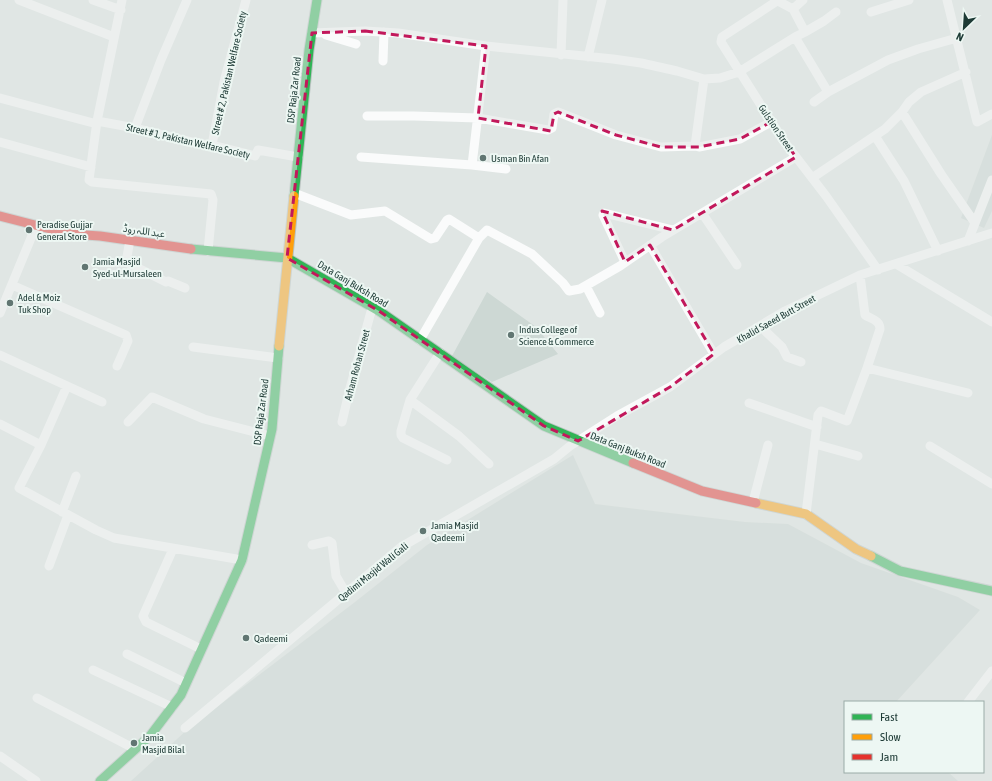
<svg xmlns="http://www.w3.org/2000/svg" width="992" height="781" font-family="'Asap Condensed','Noto Sans Arabic',sans-serif">
<style>
.built{fill:#cdd8d4}
.lines{fill:none;stroke-linecap:round;stroke-linejoin:round}
.fast-casing{stroke:#b9c3c0;stroke-width:11}
.slow-casing{stroke:#b9c3c0;stroke-width:11}
.jam-casing{stroke:#b9c3c0;stroke-width:11}
.street{stroke:#fafbfb;stroke-width:9}
.fast{stroke:#30b455;stroke-width:9}
.slow{stroke:#ff9f0a;stroke-width:9}
.jam{stroke:#e5322d;stroke-width:9}
.marked{fill:none;stroke:#c2185b;stroke-width:3;stroke-dasharray:8 5;stroke-linejoin:round}
.poi-dot{fill:#617672;stroke:#edf7f3;stroke-width:1.5}
.labels{text-anchor:middle;dominant-baseline:central;stroke-width:4;stroke-linejoin:round;paint-order:stroke}
.street-label{font-size:10px;fill:#1d3a35;stroke:#edf7f3}
.poi-label{font-size:10px;fill:#1d3a35;stroke:#edf7f3;text-anchor:start}
</style>
<rect width="100%" height="100%" fill="#e0e6e4"/>
<!-- built -->
<path class="built" d="M992,135V211L984,228L961,218Z
M487,292L536,327L558,354L492,382L452,356Z
M573,455L595,504L745,522L788,524L861,563L958,597L980,610L896,702H845V772H948L958,781H131L188,729L355,602L427,545Z"/>
<g class="lines">
<defs>
<path id="fast" d="M294,196L309,50L317,0
M191,249L287,258L379,311L544,426L633,463
M871,556L900,571L992,591
M100,781L150,736L181,695L242,560L272,429L279,346"/>
<path id="slow" d="M279,346L294,196
M756,503L806,514L856,549L871,556"/>
<path id="jam" d="M0,216L70,234L100,236L191,249
M633,463L702,491L756,503"/>
</defs>
<!-- fast casing -->
<use href="#fast" class="fast-casing"/>
<!-- slow casing -->
<use href="#slow" class="slow-casing"/>
<!-- jam casing -->
<use href="#jam" class="jam-casing"/>
<!-- street -->
<path class="street" d="M19,0L114,37
M93,0L121,10
M122,0L97,121L89,180L92,182L211,194L213,200L208,251
M947,0L977,122L992,114
M777,1L722,37L721,42L783,140L826,196L878,270
M793,9L803,0
M871,12L909,0
M805,32L824,21L836,12
M312,33L365,31L398,33L486,46L613,59L641,63L677,71L704,79L720,78L739,72L795,37L805,32L793,9L776,0
M326,35L356,44
M795,37L828,92
M561,55L563,0
M588,57L602,0
M383,61L384,32
M966,72L921,92L909,102L902,112L941,174L975,223
M0,98L97,124
M814,102L828,92L888,60L918,49L957,38
M367,116H414L478,118L548,130L552,128L554,114L558,112L616,135L661,147L695,146L699,147L740,139L771,122
M97,121L135,128L201,144L212,145L255,156L258,150L298,157
M135,128L161,60L187,0
M875,136L904,181L938,251
M0,142L91,167
M212,145L224,82L246,0
M695,146L704,79
M361,157L472,165L506,169
M472,165L486,46
M812,178L885,129L902,112
M294,193L351,215L385,211L431,239L435,238L447,220L449,219L479,238L487,230L532,254L563,283L569,291L580,289L620,266L662,237L796,157
M702,213L737,265
M130,240L126,262L166,282L168,281L185,288
M968,241L992,180
M650,245L714,354
M625,262L603,215L604,213L673,230
M896,264L992,322
M12,285L126,335L128,341L117,366
M586,286L600,313
M0,313L36,226
M760,326L782,347L787,357L801,362
M420,340L479,238
M193,347L278,358
M440,353L410,400L401,431V435L403,438L447,460
M0,355L102,402
M867,368L968,393
M67,386L41,445L19,488L96,530L114,538L242,560
M410,400L459,436L489,464
M749,403L817,427
M128,422L152,397L204,419L270,436
M342,422L349,392L372,308
M0,424L41,445
M815,444L858,456
M930,446L992,484
M753,502L768,445
M62,512L76,476
M806,514L818,415L821,411L847,421L867,368L880,329C880,320 871,319 865,315L860,275
M312,545L329,541L332,543L336,576L346,593
M173,549L143,616L146,622L201,649
M49,566L68,515
M127,654L186,683
M93,670L172,707
M37,698L135,749
M968,702L992,671
M185,728L401,547L554,459L570,446L617,416L670,387L724,347L785,311L860,275L992,233
M0,756L36,781"/>
<!-- fast -->
<use href="#fast" class="fast"/>
<!-- slow -->
<use href="#slow" class="slow"/>
<!-- jam -->
<use href="#jam" class="jam"/>
</g>
<!-- marked area -->
<path d="M0 0H992V781H0ZM365,31L486,46L478,118L551,131L554,114L558,112L616,135L661,147H699L740,139L771,122L796,157L673,230L602,211L625,262L650,245L714,354L670,387L578,441L544,426L379,311L287,258L312,33Z" fill="#e0e6e4" fill-opacity=".55" fill-rule="evenodd"/>
<path class="marked" d="M365,31L486,46L478,118L551,131L554,114L558,112L616,135L661,147H699L740,139L771,122L796,157L673,230L602,211L625,262L650,245L714,354L670,387L578,441L544,426L379,311L287,258L312,33Z"/>
<!-- markers -->
<g class="poi-dot">
<circle cx="483" cy="158" r="4"/>
<circle cx="29" cy="230" r="4"/>
<circle cx="85" cy="267" r="4"/>
<circle cx="10" cy="303" r="4"/>
<circle cx="511" cy="335" r="4"/>
<circle cx="423" cy="531" r="4"/>
<circle cx="246" cy="638" r="4"/>
<circle cx="134" cy="743" r="4"/>
</g>
<g class="labels">
<!-- street labels -->
<g class="street-label">
<text transform="translate(229 73) rotate(-77)">Street # 2, Pakistan Welfare Society</text>
<text transform="translate(294 90) rotate(-84)">DSP Raja Zar Road</text>
<text transform="translate(776 128) rotate(56)">Gulstion Street</text>
<text transform="translate(188 141) rotate(13)">Street # 1, Pakistan Welfare Society</text>
<text transform="translate(144 231) rotate(8)">عبد اللہ روڈ</text>
<text transform="translate(353 284) rotate(31)">Data Ganj Buksh Road</text>
<text transform="translate(776 319) rotate(-29)">Khalid Saeed Butt Street</text>
<text transform="translate(357 365) rotate(-75)">Arham Rohan Street</text>
<text transform="translate(261 412) rotate(-83)">DSP Raja Zar Road</text>
<text transform="translate(628 450) rotate(22)">Data Ganj Buksh Road</text>
<text transform="translate(373 572) rotate(-39)">Qadimi Masjid Wali Gali</text>
</g>
<!-- poi labels -->
<g class="poi-label">
<text x="491" y="158">Usman Bin Afan</text>
<text x="37" y="224">Peradise Gujjar<tspan x="37" dy="12">General Store</tspan></text>
<text x="93" y="261">Jamia Masjid<tspan x="93" dy="12">Syed-ul-Mursaleen</tspan></text>
<text x="18" y="297">Adel &amp; Moiz<tspan x="18" dy="12">Tuk Shop</tspan></text>
<text x="519" y="329">Indus College of<tspan x="519" dy="12">Science &amp; Commerce</tspan></text>
<text x="431" y="525">Jamia Masjid<tspan x="431" dy="12">Qadeemi</tspan></text>
<text x="254" y="638">Qadeemi</text>
<text x="142" y="737">Jamia<tspan x="142" dy="12">Masjid Bilal</tspan></text>
</g>
</g>
<!-- legend -->
<rect x="844" y="701" width="140" height="72" fill="#edf7f3" stroke="#9aaba7"/>
<rect x="852" y="714" width="20" height="6" fill="#30b455" stroke="#9aaba7"/>
<text x="880" y="721" font-size="12" fill="#1d3a35">Fast</text>
<rect x="852" y="734" width="20" height="6" fill="#ff9f0a" stroke="#9aaba7"/>
<text x="880" y="741" font-size="12" fill="#1d3a35">Slow</text>
<rect x="852" y="754" width="20" height="6" fill="#e5322d" stroke="#9aaba7"/>
<text x="880" y="761" font-size="12" fill="#1d3a35">Jam</text>
<!-- north arrow -->
<g transform="translate(964 28) rotate(205)" stroke="#edf7f3" stroke-width="3" paint-order="stroke">
<path d="M0-3L7 15L0 10L-7 15Z" fill="#1d3a35"/>
<text y="-6" font-size="11" font-weight="bold" text-anchor="middle" fill="#1d3a35">N</text>
</g>
</svg>
